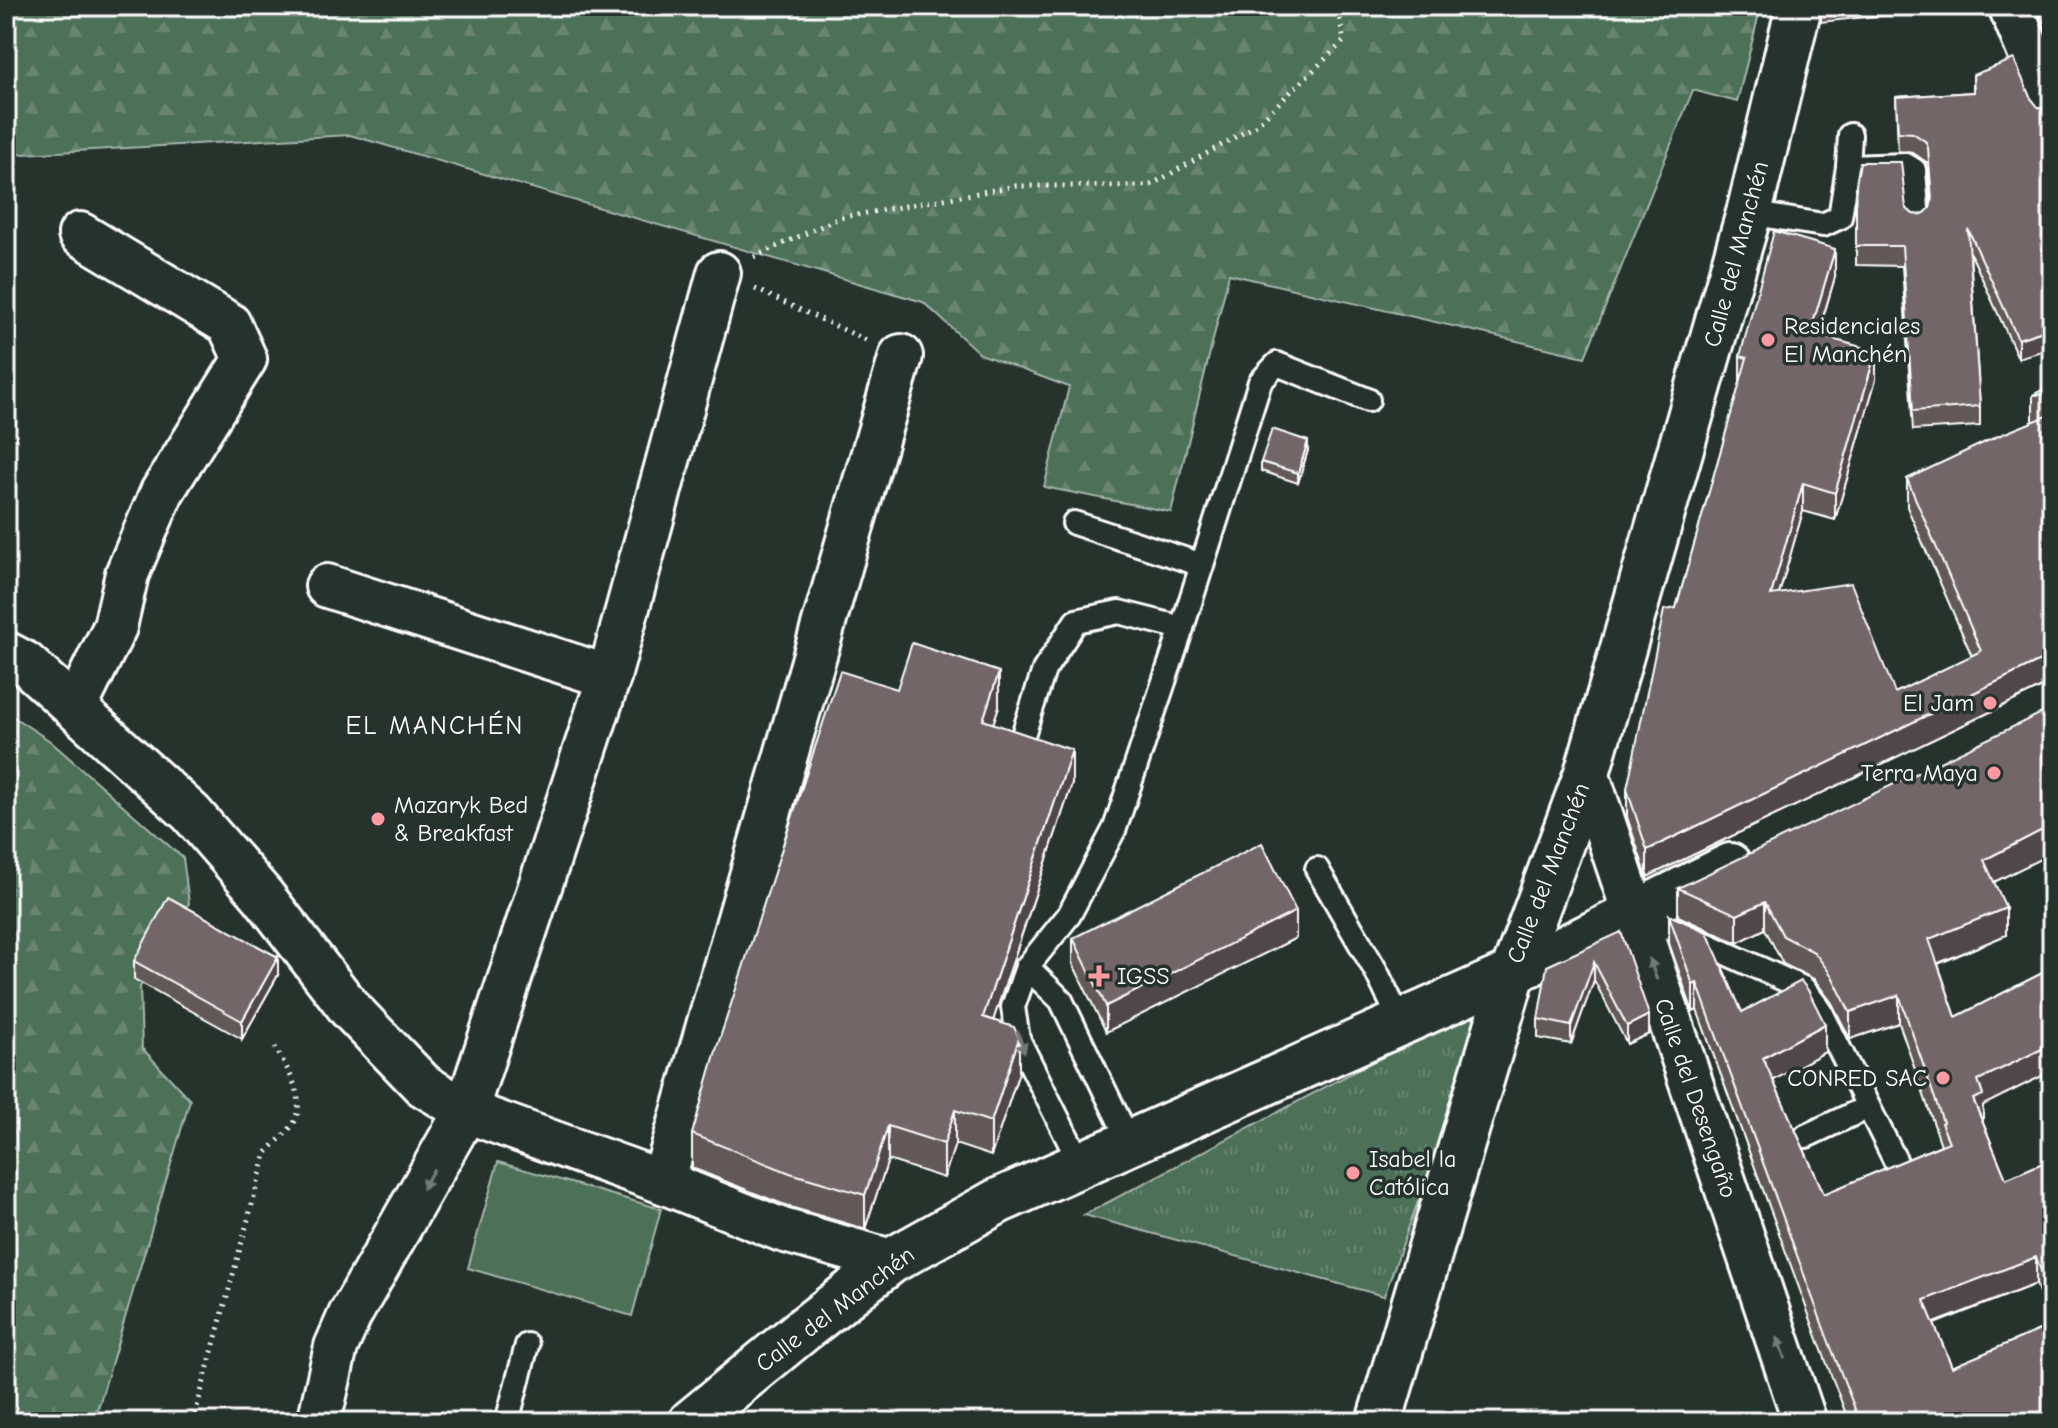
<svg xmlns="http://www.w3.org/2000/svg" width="2058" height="1428" font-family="'Comic Neue',sans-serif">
	<defs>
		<pattern id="grass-tufts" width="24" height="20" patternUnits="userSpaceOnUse" patternTransform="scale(2)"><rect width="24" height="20" fill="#4e6f59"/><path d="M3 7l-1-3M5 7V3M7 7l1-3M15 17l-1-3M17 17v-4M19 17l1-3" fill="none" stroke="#698572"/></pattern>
		<pattern id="forest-firs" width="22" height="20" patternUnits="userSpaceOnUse" patternTransform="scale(2)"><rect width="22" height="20" fill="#4e6f59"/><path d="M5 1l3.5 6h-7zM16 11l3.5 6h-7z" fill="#698572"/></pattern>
	</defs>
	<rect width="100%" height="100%" fill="#26332d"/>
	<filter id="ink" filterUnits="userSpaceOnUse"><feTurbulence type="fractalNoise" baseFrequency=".0125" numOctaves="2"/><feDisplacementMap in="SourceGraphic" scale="16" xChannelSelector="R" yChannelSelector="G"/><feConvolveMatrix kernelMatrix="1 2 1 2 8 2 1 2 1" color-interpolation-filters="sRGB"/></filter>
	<g filter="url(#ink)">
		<path fill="url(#grass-tufts)" stroke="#a6b7ac" stroke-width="2" d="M1491,999l-107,297 -300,-81z"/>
		<g fill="url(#forest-firs)" stroke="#a6b7ac" stroke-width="2">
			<path d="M6,6h1755l-24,96 -44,-12 -108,267 -356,-83 -58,238 -127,-25 25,-100 -89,-33 -57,-52 -573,-167 -344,20z"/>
			<path d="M6,712l44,29 133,117 6,45 -49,84 2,61 48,52 -96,322h-88z"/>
		</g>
		<path fill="#4e6f59" stroke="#a6b7ac" stroke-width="2" d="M498,1162l163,47 -29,107 -164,-48z"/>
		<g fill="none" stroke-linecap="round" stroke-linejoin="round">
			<defs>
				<g id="service">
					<path d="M1848,167l2,-32"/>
					<path d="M1749,213l74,12 17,-8 8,-50 58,-2 8,5 4,51"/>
					<path d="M1074,523l128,42"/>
					<path d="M1022,738l22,-68 32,-49 43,-9 63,16"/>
					<path d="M1317,869l59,102 25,51"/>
					<path d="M1635,912l168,76 17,22 76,152"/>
					<path d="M1027,967l34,33 69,143"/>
					<path d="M1806,1136l62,-29"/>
					<path d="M1081,1165l-63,-126 -5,-32 14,-40 42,-52 46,-87 67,-200 78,-246 17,-18 91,36"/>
					<path d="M507,1422l20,-77"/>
				</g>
				<g id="minor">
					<path d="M2010,6l42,101"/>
					<path d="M327,586l282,91"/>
					<path d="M6,653l19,10 166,150 72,83 87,113 73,76 43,26 197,71 119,48 109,31"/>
					<path d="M75,708l40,-81 12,-53 35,-82 83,-133 -16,-35 -149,-90"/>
					<path d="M1587,773l218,649"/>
					<path d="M1513,973l217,-108"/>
					<path d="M663,1182l238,-826"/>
					<path d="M319,1422l17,-75 14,-32 116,-204 143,-434 110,-404"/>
				</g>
				<path id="tertiary" d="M691,1422l113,-93 87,-68 107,-60 515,-228"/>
				<path id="primary" d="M1379,1422l134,-449 74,-200 162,-560 50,-207"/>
			</defs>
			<use href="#service" stroke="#fff" stroke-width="28"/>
			<use href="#minor" stroke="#fff" stroke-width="48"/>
			<use href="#tertiary" stroke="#fff" stroke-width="50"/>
			<use href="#primary" stroke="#fff" stroke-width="50"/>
			<g stroke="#fff" stroke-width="5" stroke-dasharray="2 6" stroke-linecap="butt">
				<path d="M754,257l85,-39 177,-32h133l106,-60 89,-85 -7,-35"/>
				<path d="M755,289l111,51"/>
				<path d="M193,1422l73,-269c8,-9 26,-24 30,-34 9,-25 -10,-52 -21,-72"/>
			</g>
			<use href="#service" stroke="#26332d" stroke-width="22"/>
			<use href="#minor" stroke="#26332d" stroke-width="42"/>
			<use href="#tertiary" stroke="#26332d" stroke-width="44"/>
			<use href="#primary" stroke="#26332d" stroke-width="44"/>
		</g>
		<g fill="#625859" stroke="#fff" stroke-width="2" fill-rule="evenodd">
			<path d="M1821,6h146l-146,16z"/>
			<path d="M2036,6h16v38z"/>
			<path d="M1973,75l57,22 8,10 12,4 -32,247 -48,-106 10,154v20l-67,4 -11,-164 -46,-1v-81l50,24 7,6 7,1 5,-2 5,-5 1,-3 -3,-37 -2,-6 -13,-9 -15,-2 -2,-54 77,-5z"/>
			<path d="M1835,277l-17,58 58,44 -41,141 -32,-9 -24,83 116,99 77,-37 -65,-149v-28l126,-57v-27l19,-10v300l-10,2 -395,190 -20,-60v-28l49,-181 64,-225v-27z"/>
			<path d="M1308,450l-10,33 -37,-12v-9z"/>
			<path d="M999,706l-6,18 79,60 -79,237 26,51 -28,84 -36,-12 -11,34 -56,-18 -23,69 -75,-22 -98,-39v-34z"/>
			<path d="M2052,853l-58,29 12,53 -68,29 18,53 96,-49v103l-69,34v18l23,56 46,-20v263h-203l-22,-58 -130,-354 -4,2 -24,-69v-28l73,97 83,40 -52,28 51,114 117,-49 -42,-122 -49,16 -18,-36 -18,-24 -31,-15 -18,-35 -28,14 -59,-27v-28zM2036,1284l15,41 -99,42 -18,-43z"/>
			<path d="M1621,932l28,102 -22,10 -33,-64 -23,64 -33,-6v-19z"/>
			<path d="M1073,938h223l-190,94 -33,-68z"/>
			<path d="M134,961l144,14 -36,64 -108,-60z"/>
		</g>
		<g fill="#504749" stroke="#fff" stroke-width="2">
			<path d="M1835,249v28l-25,83v-27z"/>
			<path d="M2052,328v20l-34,10v-19z"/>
			<path d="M1876,351v28l-41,141v-27z"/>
			<path d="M1308,441v9l-10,33v-10z"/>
			<path d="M1803,483v28l-32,111v-27z"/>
			<path d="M2042,660v27l-395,190v-27z"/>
			<path d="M999,672v34l-16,48v-34z"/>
			<path d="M1072,750v34l-89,267v-34z"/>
			<path d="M2052,825v28l-68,34v-27z"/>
			<path d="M1765,902v27l-28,14v-28z"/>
			<path d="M2006,908v27l-77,32v-28z"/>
			<path d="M1296,911v27l-190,94v-26z"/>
			<path d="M278,957v18l-36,64v-18z"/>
			<path d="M1594,962v18l-23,64v-18z"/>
			<path d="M1697,983v27l-4,2v-27z"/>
			<path d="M1899,995v28l-49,16v-27z"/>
			<path d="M1649,1015v19l-22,10v-18z"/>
			<path d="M1825,1024v28l-62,34v-28z"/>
			<path d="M1019,1038v34l-28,84v-34z"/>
			<path d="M2052,1044v27l-69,34v18l-10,-24 5,-19z"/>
			<path d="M955,1110v34l-11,34v-34z"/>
			<path d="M888,1126v34l-23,69v-34z"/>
			<path d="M2036,1257v27l-112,43v-27z"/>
		</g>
		<g fill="#726668" stroke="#fff" stroke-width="2">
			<path d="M2044,6h8v19z"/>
			<path d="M2014,59l16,38 8,10 12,4h2v217l-34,11 -50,-110 12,177 -67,5 -11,-165h-46v-62l4,-22h41l5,46 7,6 7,1 5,-2 5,-5 2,-8 -4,-52 -2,-6 -13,-9 -15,-1 -2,-35 78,-5 -1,-17z"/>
			<path d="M1774,231l61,18 -25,84 66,18 -41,142 -32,-10 -32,112 80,-12 44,110 86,-42 -74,-172 91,-43 54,-22v244l-10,2 -395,190 -20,-61 37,-179 12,-2 71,-250 -7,-2z"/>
			<path d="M2052,385v9l-19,1z"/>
			<path d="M1272,429l36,12 -10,32 -37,-11z"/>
			<path d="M912,643l87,29 -16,48 89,30 -89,267 31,10 5,11 -28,84 -36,-12 -11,34 -56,-18 -23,69 -75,-22 -98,-39 25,-87 123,-376 57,18z"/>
			<path d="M2052,708v117l-68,35 22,48 -77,31 27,78 96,-49v76l-74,36 5,15 -10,4 33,80 46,-20v141l-16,-43 -112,43 28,67 100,-42v97h-192l-33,-85 -130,-354 -4,2 -24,-70 38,17 35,80 59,-31 7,9 17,34 -62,34 61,136 125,-52 -8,-19 2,-1 -44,-127 -49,17 -18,-36 -18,-24 -31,-16 -18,-34 -28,13 -59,-27z"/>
			<path d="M1262,843l34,68 -190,95 -33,-68z"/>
			<path d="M168,897l110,60 -36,64 -108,-60z"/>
			<path d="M1621,932l28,83 -22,11 -33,-64 -23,64 -33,-7 9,-53z"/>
		</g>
		<defs><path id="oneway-solid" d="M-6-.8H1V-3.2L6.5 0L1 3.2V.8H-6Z" transform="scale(2)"/></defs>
		<g fill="#727a76">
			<use href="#oneway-solid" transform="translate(1653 969) rotate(-109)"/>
			<use href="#oneway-solid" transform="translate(1021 1042) rotate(71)"/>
			<use href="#oneway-solid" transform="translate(428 1179) rotate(120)"/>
			<use href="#oneway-solid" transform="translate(1781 1348) rotate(-109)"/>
		</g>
	</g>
	<g fill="#ff9aa2" stroke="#26332d" stroke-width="3">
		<circle cx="1768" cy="340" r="8"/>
		<circle cx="1990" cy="703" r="8"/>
		<circle cx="1994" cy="773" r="8"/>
		<circle cx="378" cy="819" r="8"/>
		<path d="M1095 964h8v8h8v8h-8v8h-8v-8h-8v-8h8z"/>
		<circle cx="1943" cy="1078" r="8"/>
		<circle cx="1353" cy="1173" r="8"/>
	</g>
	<g text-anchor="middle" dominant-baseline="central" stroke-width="7" stroke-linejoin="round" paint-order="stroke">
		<g font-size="24" fill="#fff" stroke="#26332d">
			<text transform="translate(1736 254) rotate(-75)">Calle del Manchén</text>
			<text transform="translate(1548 873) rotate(-69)">Calle del Manchén</text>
			<text transform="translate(1696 1098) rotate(71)">Calle del Desengaño</text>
			<text transform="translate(835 1309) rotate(-37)">Calle del Manchén</text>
		</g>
		<g font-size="24" fill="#fff" stroke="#26332d" text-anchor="start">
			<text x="1784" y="326">Residenciales<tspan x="1784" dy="28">El Manchén</tspan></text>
			<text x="1974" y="703" text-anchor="end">El Jam</text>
			<text x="1978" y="773" text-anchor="end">Terra Maya</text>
			<text x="394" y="805">Mazaryk Bed<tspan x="394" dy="28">&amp; Breakfast</tspan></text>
			<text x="1117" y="976">IGSS</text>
			<text x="1927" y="1078" text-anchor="end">CONRED SAC</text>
			<text x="1369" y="1159">Isabel la<tspan x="1369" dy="28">Católica</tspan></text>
		</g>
		<g font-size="26" letter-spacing="2" fill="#fff" stroke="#26332d">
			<text x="435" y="726">EL MANCHÉN</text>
		</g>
	</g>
	<rect width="2058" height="1428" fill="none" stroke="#26332d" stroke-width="32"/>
	<rect x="16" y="16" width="2026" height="1396" fill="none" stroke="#fff" stroke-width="3" filter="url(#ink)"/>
</svg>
